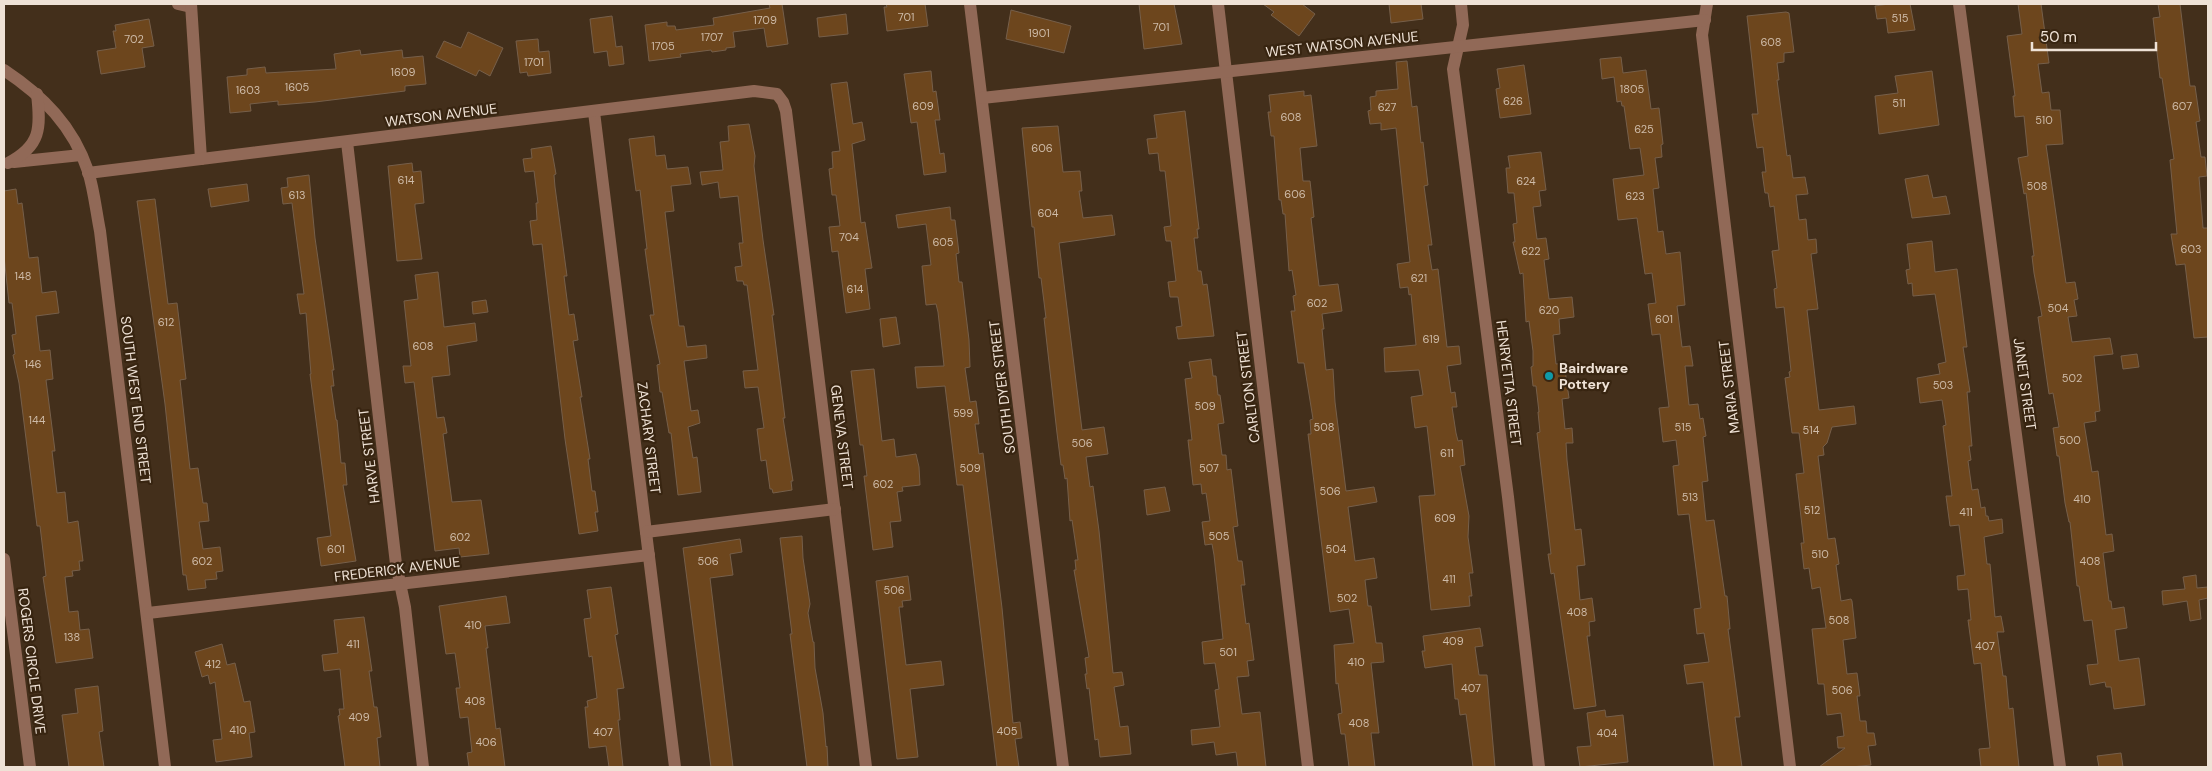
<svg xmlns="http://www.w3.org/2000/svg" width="2212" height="771" font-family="'DM Sans',sans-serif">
	<rect width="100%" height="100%" fill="#432f1b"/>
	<g fill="#6d461d" stroke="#765f4a">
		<path d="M769,4h13l6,40 -21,3 -3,-19 -31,4 2,15 -9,1v2l-14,2 -1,-2 -31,4 1,3 -32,4 -4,-36 22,-3v4h8l1,4 38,-5 -1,-7 57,-10z"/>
		<path d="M886,4h39l3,22 -41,5 -3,-24h3z"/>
		<path d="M1139,4h35l8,40 -38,5z"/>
		<path d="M1263,4h39l13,10 -16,22 -28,-21 3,-3z"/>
		<path d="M1389,4h32l2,15 -32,4z"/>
		<path d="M1889,4h21l5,26 -27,3 -2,-15 -9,1 -2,-13z"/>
		<path d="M2018,4h23l8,59 -11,1 4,29 7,-1 2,18h9l3,34 -17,1 20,138 9,-1 3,17 -4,1 3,16 -9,1 4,25 38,-4 3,16 -19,2 6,55 -5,1 1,9 -12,2 8,49 6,-1 8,64 6,-1 2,17 -11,2 6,48h2l1,8 12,-2 3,21 -12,2 4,31 20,-3 6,47 -31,4 -3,-22h-5l-1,-5 -15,3 -3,-20 11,-1 -6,-44 -8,1 -5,-35h-2l-7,-64h-1l-4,-19 -6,-47h-2l-4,-28 6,-1 -6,-34 -4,1 -11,-77 4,-1 -8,-43 -2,-17h2l-8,-63 -2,1 -6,-36 10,-2 -4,-40 -9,1 -2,-21h2l-8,-60 15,-2z"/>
		<path d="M2158,4h22l10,82h5l5,35 -4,1 5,35h4l2,19 -8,1 4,51h5v109l-14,1 -9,-74 -9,1 -5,-31h6l-7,-74 4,-1 -12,-81h-2l-7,-60 7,-1z"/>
		<path d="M1011,10l60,16 -7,27 -58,-14z"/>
		<path d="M1786,12l3,1 5,39 -10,1v9l-7,1 2,17h-2l10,76 3,-1 3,23 12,-1 3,17 -12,1 3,25 7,-1 2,21 8,-1 1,14 -6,1 7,55 -11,1 12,100 35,-4 2,18 -24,3 -5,16 -4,4 1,8 -6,1 10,83 7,-1 4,26 -3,1 5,36 10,-2 1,2 4,37 -13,2 4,34 10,-1 3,23h-3l3,25h6l1,12h7l2,12 -8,1 3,19 -20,2h-32l26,-19h-7l-1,-11 7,-1 -3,-23 -14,2 -3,-31h-6l-6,-55 14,-1 -6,-41 -8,2 -3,-21 -5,1 -3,-26h3l-8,-69 8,-1 -5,-40h-7l-7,-55 5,-1 -1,-5 2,-1 -7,-64 -8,1 -2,-19 3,-1 -5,-37 7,-1 -5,-44 -4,1 -2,-14h-3l-3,-21h4l-3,-25 -6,1 -5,-34h6l-11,-98z"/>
		<path d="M846,14l2,20 -29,3 -2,-19z"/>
		<path d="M612,16l4,31 6,-1 2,18 -15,2 -2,-15 -13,2 -4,-34z"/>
		<path d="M149,19l5,27 -12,2 3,19 -44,7 -4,-23 19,-3 -3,-17h3l-1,-6z"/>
		<path d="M468,32l35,16 -13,28 -11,-6 -3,6 -40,-19 8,-16 17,7z"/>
		<path d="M538,39l1,13 10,-1 2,22 -23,3 -1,-4 -7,1 -4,-32z"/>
		<path d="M360,50l1,5 41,-5 1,8 20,-2 3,28 -21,2v5l-90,11 -37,3v-4l-28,3 1,7 -21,2 -3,-36 20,-2v-6l18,-2 1,6 70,-4 -2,-15z"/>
		<path d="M1621,57l2,16 23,-3 5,39 8,-1 4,36 -2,1 1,12 -7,1 4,30 -6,1 5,43 5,-1 3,23 14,-2 5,53 -8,1 5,41 8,-1 3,20h-8l4,39 9,-1 2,15 3,-1 3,18 -3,1 5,44 -6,1 4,39 8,-1 11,76h2l3,33h-2l12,88h-5l7,50h-28l-11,-85 -16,2 -3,-19 25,-3 -5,-29 -7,1 -3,-25 7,-1 -12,-94 -11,1 -5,-49 6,-1 -3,-25 -13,2 -4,-34 10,-1 -9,-73 -8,1 -4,-31 8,-1 -4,-30 -7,1 -8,-56 -19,2 -5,-41 31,-4 -4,-27 -10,1 -6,-43h-2l-1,-5 -4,1 -3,-25 -12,2 -2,-20z"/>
		<path d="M1407,61l5,46 5,-1 4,37 2,-1 5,43 -4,1 8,59h-4l4,25 6,-1 9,78 12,-1 2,18 -14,2 4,27 4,-1 2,15h-5l4,26 2,8 4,-1 3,25 -5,1 9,50 -1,21 5,36h-4l3,23h-3l1,10 -39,4 -12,-114 16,-1 -8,-69 -12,2 -4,-31 12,-2 -4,-25 -34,2 -1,-24 32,-3 -5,-51 -2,1 -1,-8 -8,1 -3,-24 13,-2 -14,-134 -15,2v-7l-11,1 -2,-13 3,-1 -1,-13 6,-1v-5l22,-2 -2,-27z"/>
		<path d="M1524,65l7,49 -31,4 -4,-29 4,-1 -3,-19z"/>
		<path d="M931,71l2,21 3,-1 4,29h-5l5,34 4,-1 2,19 -22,3 -7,-53 -6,1 -7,-49z"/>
		<path d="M1932,71l7,54 -60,9 -4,-38 23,-3 -3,-17z"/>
		<path d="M847,82l6,42 9,-2 3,18 -13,4 9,79 4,-1 7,46 -7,1 5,40 -24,4 -8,-62 -6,1 -3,-25 11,-1 -4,-31h-4l-3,-26 4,-1 -1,-16 8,-1 -9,-67z"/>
		<path d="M1304,91v5l7,-1 6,51 -17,2 3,33h7l4,36 -3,1 8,68 19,-2 4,27 -20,3 2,15h-2l4,41 7,-1 2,33 11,89 28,-4 3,15 -29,5 7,54 19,-3 3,20 -12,2 3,26h3l5,37h6l2,19 -13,1 8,70h-8l4,34h-26l-4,-33h-4l-3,-20 4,-1 -4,-30 -2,1 -2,-39 20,-2 -5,-34 -19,3 -22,-178h3l-1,-14 3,-1 -9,-56h-6l-7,-52h4l-2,-15 3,-1 -4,-25 -3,1 -4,-57h-2l-2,-14h-2l-5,-64h-3l-3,-24h3l-2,-17z"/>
		<path d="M1185,111l14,118h-2l1,9h-4l4,33h3l2,14 4,-1 7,52 -36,3 -2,-12 6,-1 -4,-29h-8l-2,-15 8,-1 -5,-40h-5l-2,-14 7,-1 -6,-55h-5l-2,-18 -9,1 -2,-15 10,-1 -3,-23z"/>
		<path d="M749,124l6,32 -1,10 9,74 11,75h-2l13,103h-2l10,63h-2l1,9 -19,3 -1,-4h-2l-4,-29 -5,1 -4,-32 7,-1 -6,-41 -13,1 -2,-17 15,-1 -11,-85h-3l-1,-4h-6l-2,-14 7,-1 -3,-23h4l-5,-47 -18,2 -2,-16 -16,3 -2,-13 23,-2 -3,-28 9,-1 -1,-15z"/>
		<path d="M1058,126l5,46 17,-1 2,20h-3l4,27 29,-3 3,20 -56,8 23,187 22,-3 4,27 -22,3 4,30 3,-1 6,45 14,142 9,-1 2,13 -10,2 4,26 2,14 8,-1 3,28 -31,3 -2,-18 -3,1 -6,-52 -2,1 -2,-15h2l-2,-16 4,-1 -15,-87h2l-1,-10h3l-6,-40 -2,1 -3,-43 -2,1 -2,-14h-2l-4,-32 -13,-115h2l-5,-40h-2l-5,-51h-2l-10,-99z"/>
		<path d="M654,136l2,20 9,-1 2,14 21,-2 3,17 -20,2 3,25 -9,1 14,114h5l3,21 19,-2 1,13 -23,3 7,50 7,-1 2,13 -12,4 5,31 4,-1 4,35 -23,3 -7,-62h-2l-7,-41h-2l-3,-27 3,-1 -10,-49h4l-9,-66h2l-7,-59 -4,1 -7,-52z"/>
		<path d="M551,146l5,28 -2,1 1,12 12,89h-3l5,39 5,-1 4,26 -5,1 9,56h-2l10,62h-2l4,32h3l3,21h-3l3,19 -19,3 -14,-95 -23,-195 -9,1 -3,-24 7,-1 -1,-17h2l-4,-32 -9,1 -2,-13 9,-1 -1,-9z"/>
		<path d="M1541,152l5,38 -7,1 2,15 -8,1 4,32 9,-1 3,21 -5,1 5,39 23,-2 2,20 -15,2 1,15 -7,1 3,29 8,-1 5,35 -7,1 3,30 7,-1 1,15h-7l1,17 8,70 6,-1 4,36 -8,1 3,34 12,-2 3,23 -6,1 1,14h-3l9,70 -22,3 -20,-136 -3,1 -3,-20h3l-14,-121 3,-1 -2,-20h1l-3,-26h-3l-2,-19 2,-1v-15l-4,-30 -3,1 -3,-49 -3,1 -7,-32h2l-2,-18 4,-1 -3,-30h-6l-2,-25h4l-2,-12z"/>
		<path d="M412,163l1,9 8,-1 3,32 -9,1v3l7,52 -25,2 -9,-95z"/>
		<path d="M309,175l6,63 19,132h-2l2,16h-3l5,34h1l4,43h4l2,22h-4l13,76 -35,5 -4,-28 14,-2 -21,-162h1l-5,-61 -6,1 -3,-20h7l-10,-75 -2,-16 -9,1 -2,-16 7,-1 -1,-9z"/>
		<path d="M1928,175l5,23 13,-2 4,18 -38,4 -7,-39z"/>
		<path d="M247,184l2,17 -38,6 -3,-18z"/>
		<path d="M16,189l2,15 4,-1 7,55 9,-1 4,36 14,-2 3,22 -23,3 4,35 10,-1 3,29 -7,1 9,71h-3l5,42 8,-1 3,31 10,-2 5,40h-4l1,9 -8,1 1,5 -8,1 4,35 9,-1 2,19 9,-1 4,29 -37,5 -13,-86 3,-1 -6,-50h-3l-18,-143 -6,-28 2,-1 -3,-19 4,-1 -4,-31h-3l-5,-47v-65z"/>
		<path d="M155,199l13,105 9,-1 9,76 -6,1 10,89 8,-1 5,35h4l2,18 -10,1 4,27 17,-2 3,24 -7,1 1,7 -12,1 1,8 -18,2 -2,-15h-3l-18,-171 -28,-203z"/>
		<path d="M950,207l1,13h4l4,33 -3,1 3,28h3l7,58 1,27 -5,1 5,34 6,-1 3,23h-4l4,30 4,-1 19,155 11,115 7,-1 2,16 -7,1 4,28h-22l-34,-282h-6l-12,-99 -28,2 -2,-21 29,-1 -6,-54 -2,-8 -10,1 -4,-39 9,-1 -5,-41 -28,4 -2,-13z"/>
		<path d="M1932,241l3,31 22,-3 10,78h-4l7,45h-3l5,54h-3l2,14 -3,1 4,29 6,-1 3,19 4,-1 1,9h2l1,5 13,-2 1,14 -19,4 3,27h3l5,53 6,-1 3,16h-7l6,44h3l3,33 4,-1 6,59h-38l-2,-18 11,-1 -9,-85 -7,1 -6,-44h3l-3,-31 -10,1 -1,-14 8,-1 -6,-50 -9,1 -4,-30h6l-9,-70 3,-1 -4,-25 -22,3 -3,-25 23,-4 -2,-10 8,-2 -11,-68 -22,2 -1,-13 -4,1 -2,-14 4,-1 -3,-25z"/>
		<path d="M438,272l6,55 31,-4 2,18 -30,5 3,29 -18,2 5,41 7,-1 3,16 -4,1 9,68 29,-2 8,54 -29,3 -1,-9 -24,3 -21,-169 -9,1 -2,-17h8l-7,-65 14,-2 -3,-24z"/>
		<path d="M486,300l2,12 -15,2 -1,-12z"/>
		<path d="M896,317l4,27 -17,3 -3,-28z"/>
		<path d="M2137,354l2,13 -16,2 -2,-13z"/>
		<path d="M1211,359l2,17h3l2,19h2l4,28 -6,1 4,31h4l1,15 4,-1 7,57 -5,1 5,34h4l3,24h-4l5,39 3,-1 5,37 -7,1 2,15 -12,1 5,37 18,-2 6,55h-28l-2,-15 -20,3 -2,-13 -22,3 -1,-15 29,-3 -5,-37 4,-1 -4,-26 -11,1 -2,-22 21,-3 -9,-84 -2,-11 -7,1 -3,-23 8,-1 -4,-28 -4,1 -1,-10 -8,1 -5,-45h4l-7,-61 7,-1 -3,-16z"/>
		<path d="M874,369l8,72 12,-2 2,18 20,-3 3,13 1,18 -18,2 1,4 -6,1 4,29 -11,1 3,25 -20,3 -9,-74h3l-4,-31h-3l-9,-74z"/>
		<path d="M1165,487l5,24 -23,4 -3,-25z"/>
		<path d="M802,536l1,22 7,46 -2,9 5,29h1l1,26 8,45 3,34 1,-1 1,21h-21l-17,-133h2l-12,-96z"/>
		<path d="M740,539l2,13 -12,2 3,21 -23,3 23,189h-22l-28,-219z"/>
		<path d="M2196,575l1,13 11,-1v11l-9,2 2,19 -11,2 -3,-20 -24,4 -1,-14 23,-2 -2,-12z"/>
		<path d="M908,576l3,24 -9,1 1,6h-4l7,58 35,-4 3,24 -34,4 8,68 -21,2 -21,-178z"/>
		<path d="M611,587l7,47 -3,1 9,53 -7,1 3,31h-2l5,47h-14l-3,-21 -17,2 -4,-41h3l-1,-6 10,-3 -5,-42 -3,1 -5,-38 7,-1 -4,-28z"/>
		<path d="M506,596l4,27 -25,3 3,22h-2l10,81 4,-1 5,39h-36l-2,-14 5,-1 -4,-35 -8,1 -4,-30h4l-5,-35 -9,1 -7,-48z"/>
		<path d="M364,617l8,54h-3l5,36h3l4,30 -4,1 3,29h-35l-7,-51 2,-1 -1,-6h5l-4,-40 -16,2 -2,-16 16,-2 -4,-33z"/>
		<path d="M1480,628l3,18 -8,1 4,28h8l8,92h-22l-7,-53 -6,1 -2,-16h-3l-3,-35 -27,4 -3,-17h3l-2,-15z"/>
		<path d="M222,644l5,21 8,-2 9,39 6,-1 5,31 -6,1 3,24 -36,5 -3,-22 9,-1 -7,-57 -5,2 -2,-9 -6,2 -7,-25z"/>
		<path d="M98,686l5,45 -4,1 5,35h-35l-7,-52 16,-2 -3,-24z"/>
		<path d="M1605,710l1,7 17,-2 5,47 -48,5 -3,-20 14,-1 -4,-33z"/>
		<path d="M2121,753l2,14h-24l-2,-11z"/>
	</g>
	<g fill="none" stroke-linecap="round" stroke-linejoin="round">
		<g stroke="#916957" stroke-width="12">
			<path d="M178,4l13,3"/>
			<path d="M191,4l10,155"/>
			<path d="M970,4l93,763"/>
			<path d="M1218,4l90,763"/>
			<path d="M1461,4l2,21 -10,44 55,428 31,270"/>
			<path d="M1707,4l-5,31 88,732"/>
			<path d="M1959,4l101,763"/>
			<path d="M4,70c39,26 69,56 84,101 6,19 8,40 12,60l65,536"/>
			<path d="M982,98l723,-78"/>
			<path d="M594,112l81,655"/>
			<path d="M347,142l49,422 9,43 18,160"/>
			<path d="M14,162l67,-7"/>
			<path d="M8,163c33,-17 33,-35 29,-69"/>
			<path d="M88,173l666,-82 23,3 6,8 3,9 80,656"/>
			<path d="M646,532l189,-23"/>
			<path d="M4,559l26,208"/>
			<path d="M148,613l501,-58"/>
		</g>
	</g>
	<circle fill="#0f9aa8" stroke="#382511" stroke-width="2" cx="1549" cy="376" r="5"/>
	<g text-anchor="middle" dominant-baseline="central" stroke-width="4.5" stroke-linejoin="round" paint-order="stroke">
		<g font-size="11" fill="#cebba8">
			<text x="906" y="17">701</text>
			<text x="1900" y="18">515</text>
			<text x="765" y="20">1709</text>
			<text x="1161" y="27">701</text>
			<text x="1039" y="33">1901</text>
			<text x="712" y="37">1707</text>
			<text x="134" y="39">702</text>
			<text x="1771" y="42">608</text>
			<text x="663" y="46">1705</text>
			<text x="534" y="62">1701</text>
			<text x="403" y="72">1609</text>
			<text x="297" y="87">1605</text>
			<text x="1632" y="89">1805</text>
			<text x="248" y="90">1603</text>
			<text x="1513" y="101">626</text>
			<text x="1899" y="103">511</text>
			<text x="923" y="106">609</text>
			<text x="2182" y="106">607</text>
			<text x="1387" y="107">627</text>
			<text x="1291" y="117">608</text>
			<text x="2044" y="120">510</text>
			<text x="1644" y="129">625</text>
			<text x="1042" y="148">606</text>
			<text x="406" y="180">614</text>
			<text x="1526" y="181">624</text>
			<text x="2037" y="186">508</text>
			<text x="1295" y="194">606</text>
			<text x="297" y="195">613</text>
			<text x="1635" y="196">623</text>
			<text x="1048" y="213">604</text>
			<text x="849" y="237">704</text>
			<text x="943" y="242">605</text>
			<text x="2191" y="249">603</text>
			<text x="1531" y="251">622</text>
			<text x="23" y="276">148</text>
			<text x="1419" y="278">621</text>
			<text x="855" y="289">614</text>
			<text x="1317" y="303">602</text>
			<text x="2058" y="308">504</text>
			<text x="1549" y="310">620</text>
			<text x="1664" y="319">601</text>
			<text x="166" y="322">612</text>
			<text x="1431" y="339">619</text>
			<text x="423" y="346">608</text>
			<text x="33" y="364">146</text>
			<text x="2072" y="378">502</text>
			<text x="1943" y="385">503</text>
			<text x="1205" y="406">509</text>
			<text x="963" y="413">599</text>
			<text x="37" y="420">144</text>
			<text x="1324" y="427">508</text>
			<text x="1683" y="427">515</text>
			<text x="1811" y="430">514</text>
			<text x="2070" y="440">500</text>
			<text x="1082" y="443">506</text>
			<text x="1447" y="453">611</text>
			<text x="970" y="468">509</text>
			<text x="1209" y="468">507</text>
			<text x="883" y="484">602</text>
			<text x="1330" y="491">506</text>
			<text x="1690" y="497">513</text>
			<text x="2082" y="499">410</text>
			<text x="1812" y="510">512</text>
			<text x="1966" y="512">411</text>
			<text x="1445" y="518">609</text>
			<text x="1219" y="536">505</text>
			<text x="460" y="537">602</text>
			<text x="336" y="549">601</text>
			<text x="1336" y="549">504</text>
			<text x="1820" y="554">510</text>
			<text x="202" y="561">602</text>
			<text x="708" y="561">506</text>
			<text x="2090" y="561">408</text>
			<text x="1449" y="579">411</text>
			<text x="894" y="590">506</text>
			<text x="1347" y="598">502</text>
			<text x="1577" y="612">408</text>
			<text x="1839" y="620">508</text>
			<text x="473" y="625">410</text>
			<text x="72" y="637">138</text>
			<text x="1453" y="641">409</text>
			<text x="353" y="644">411</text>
			<text x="1985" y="646">407</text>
			<text x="1228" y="652">501</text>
			<text x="1356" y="662">410</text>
			<text x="213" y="664">412</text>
			<text x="1471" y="688">407</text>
			<text x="1842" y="690">506</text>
			<text x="475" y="701">408</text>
			<text x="359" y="717">409</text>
			<text x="1359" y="723">408</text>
			<text x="238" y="730">410</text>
			<text x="1007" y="731">405</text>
			<text x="603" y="732">407</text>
			<text x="1607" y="733">404</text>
			<text x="486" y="742">406</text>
		</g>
		<g font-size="14" fill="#efe2d6" stroke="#382511">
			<text transform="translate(1342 44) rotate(-6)">WEST WATSON AVENUE</text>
			<text transform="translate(441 115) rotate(-7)">WATSON AVENUE</text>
			<text transform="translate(1509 383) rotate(83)">HENRYETTA STREET</text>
			<text transform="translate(2025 384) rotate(82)">JANET STREET</text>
			<text transform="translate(1002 387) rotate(-97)">SOUTH DYER STREET</text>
			<text transform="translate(1248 387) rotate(-97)">CARLTON STREET</text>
			<text transform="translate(1729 387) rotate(-97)">MARIA STREET</text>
			<text transform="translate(136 400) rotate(83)">SOUTH WEST END STREET</text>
			<text transform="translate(842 437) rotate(83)">GENEVA STREET</text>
			<text transform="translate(649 438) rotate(83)">ZACHARY STREET</text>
			<text transform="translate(369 456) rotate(-97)">HARVE STREET</text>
			<text transform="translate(397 569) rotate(-7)">FREDERICK AVENUE</text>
			<text transform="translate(32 661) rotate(83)">ROGERS CIRCLE DRIVE</text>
		</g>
		<g font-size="14" font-weight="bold" fill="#efe2d6" stroke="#382511" text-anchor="start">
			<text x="1559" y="368">Bairdware<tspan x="1559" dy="16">Pottery</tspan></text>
		</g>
	</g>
	<rect width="2212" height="771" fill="none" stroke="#efe2d6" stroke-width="10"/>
	<path d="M2032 42v8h124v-8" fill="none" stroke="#efe2d6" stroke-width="2.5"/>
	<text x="2040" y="42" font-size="15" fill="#efe2d6" stroke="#382511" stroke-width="4" paint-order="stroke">50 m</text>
</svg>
